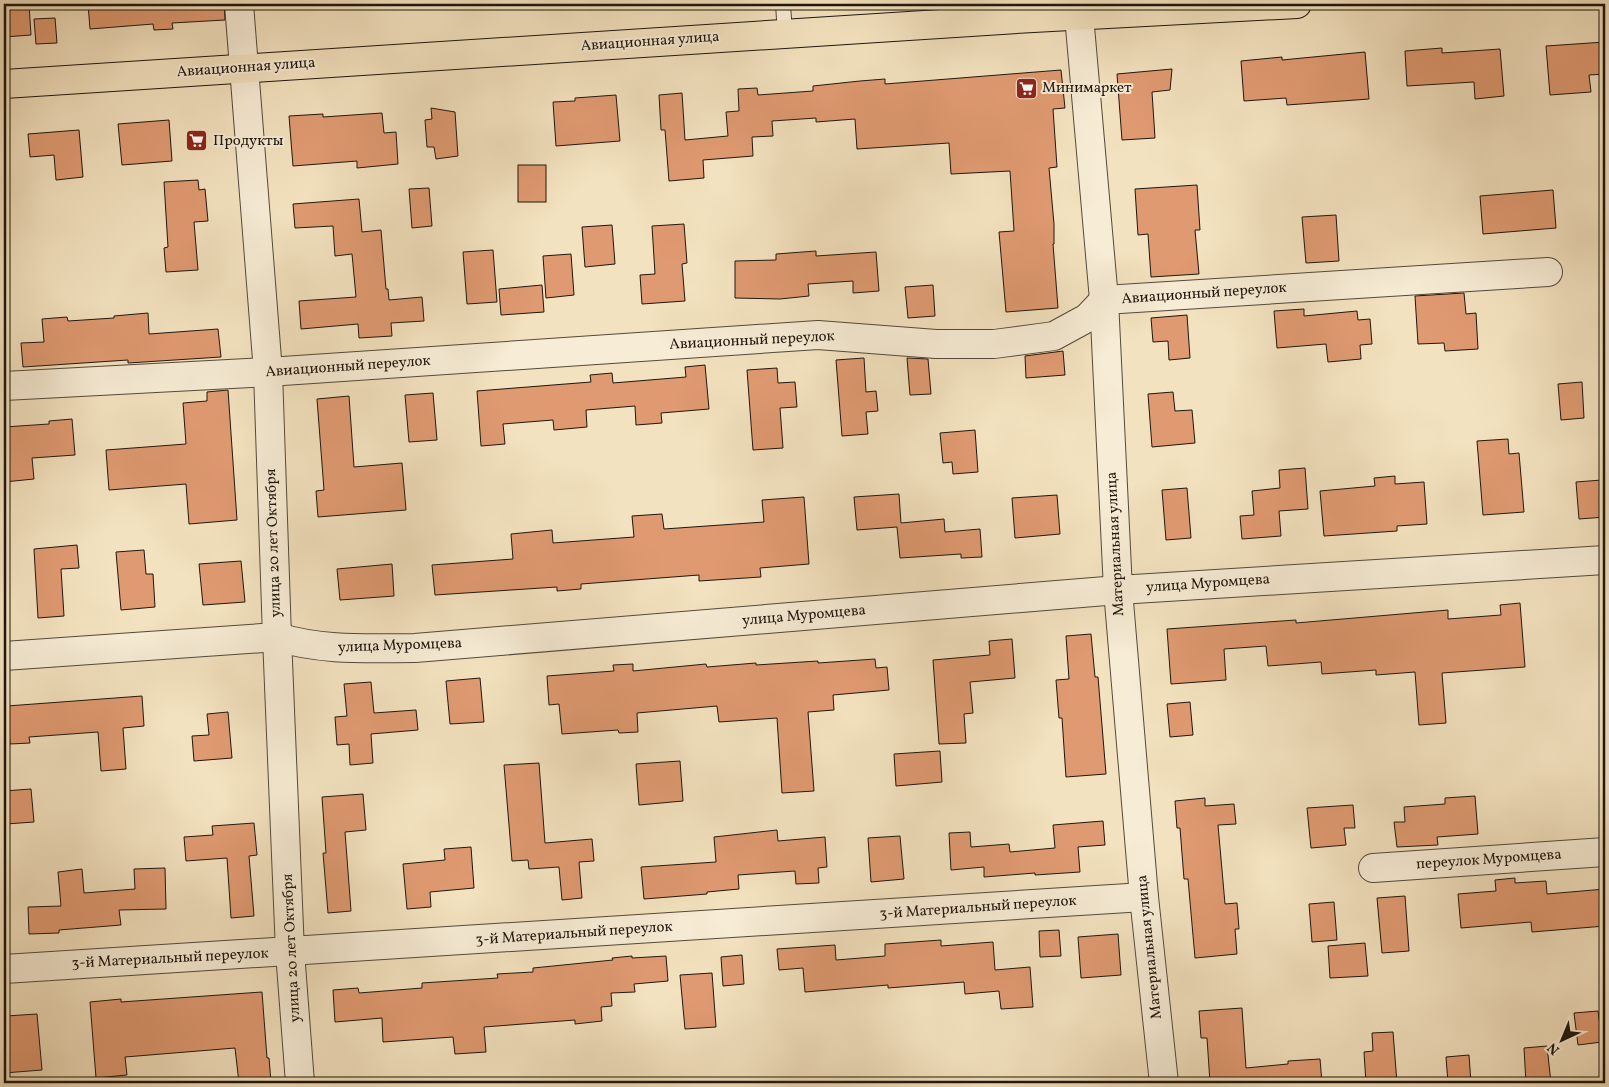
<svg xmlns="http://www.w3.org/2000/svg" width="1609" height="1087" font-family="Vollkorn,serif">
	<rect width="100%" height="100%" fill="#f3e2bf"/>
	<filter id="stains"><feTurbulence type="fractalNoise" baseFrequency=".004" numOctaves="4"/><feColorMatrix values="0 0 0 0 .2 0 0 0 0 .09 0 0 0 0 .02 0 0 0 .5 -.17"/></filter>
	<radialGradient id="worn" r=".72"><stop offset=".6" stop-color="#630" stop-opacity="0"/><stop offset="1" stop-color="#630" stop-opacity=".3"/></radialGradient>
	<g fill="#e09a71" stroke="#1e160d">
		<path d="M4,4h25l2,31 -27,2z"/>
		<path d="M88,4h136l1,16 -53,3 1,6 -19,1 -1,-6 -63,5z"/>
		<path d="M55,18l2,25 -21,1 -2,-25z"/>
		<path d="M1605,42v32l-16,1 2,17 -41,3 -4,-49z"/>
		<path d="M1442,48v5l58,-4 4,47 -29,3 -1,-17 -67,4 -2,-35z"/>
		<path d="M1365,52l4,47 -82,6 -1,-7 -42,3 -3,-40 41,-4v3z"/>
		<path d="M1172,69l-2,21 -18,2 3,46 -33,2 -5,-66z"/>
		<path d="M1061,70l4,38 -12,1 4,58 -8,1 5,56v20h-1l5,64 -52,4 -7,-80 15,-1 -4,-60 -59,3 -2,-31 -92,6 -2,-30 -39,3v-4l-44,3 1,15 -21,1 1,19 -50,4 1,18 -35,3 -4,-51h-4l-2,-35 23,-2 3,47 43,-4 -2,-24 13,-1 -1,-22 19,-1 1,7 55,-4v-5l47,-5 25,-2v5z"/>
		<path d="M616,95l4,46 -64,5 -3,-44 22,-1v-3z"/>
		<path d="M431,108l24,4 3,44 -22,3 -2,-12h-7l-2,-27 7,-1z"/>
		<path d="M382,113l2,20 12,-1 2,32 -41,4v-7l-64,5 -4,-50 34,-2v3z"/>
		<path d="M169,120l3,41 -50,4 -4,-41z"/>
		<path d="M79,130l4,47 -27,3 -2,-25 -24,2 -2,-23z"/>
		<rect x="518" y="165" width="28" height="37"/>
		<path d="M198,180l1,10 6,-1 3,32 -14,1 4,48 -32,2 -2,-24 4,-1 -4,-65z"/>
		<path d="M1197,185l3,45h-5l4,44 -48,3 -3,-43 -10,1 -3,-46z"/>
		<path d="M429,188l3,38 -20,2 -3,-39z"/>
		<path d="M1553,190l3,38 -73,6 -3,-38z"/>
		<path d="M359,199l3,33 19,-2 5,59h2l1,11 33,-3 2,24 -33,2 1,13 -33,2 -1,-14 -57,5 -2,-28 57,-4 -4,-43 -17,2 -2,-30 -38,2 -2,-24z"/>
		<path d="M1336,215l3,46 -33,2 -4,-46z"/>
		<path d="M684,224l3,39 -5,1 3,37 -43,3 -2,-29 15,-1 -3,-48z"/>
		<path d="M612,225l3,39 -30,3 -3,-40z"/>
		<path d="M493,250l4,52 -30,2 -4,-52z"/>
		<path d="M816,251v5l60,-4 3,39 -26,2v-12l-45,3 1,12 -29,3 -45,-1v-37l41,-1v-6z"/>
		<path d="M571,254l3,41 -28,3 -3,-42z"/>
		<path d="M542,285l2,27 -43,3 -2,-26z"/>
		<path d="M933,285l2,31 -27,2 -3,-31z"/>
		<path d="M1464,293l2,21 10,-1 2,36 -33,2 -1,-8 -26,1 -3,-48z"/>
		<path d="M1304,309v7l53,-5 1,9 12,-1 2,25 -12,1 1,14 -33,3 -2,-18 -49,4 -3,-37z"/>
		<path d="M148,313l1,21 69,-5 3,28 -93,6v-3l-105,7 -2,-24 23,-1 -2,-23 25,-2 1,4 46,-3v-2z"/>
		<path d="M1187,315l3,43 -21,2 -1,-19 -15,1 -2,-24z"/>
		<path d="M1063,351l2,24 -39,3 -1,-22z"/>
		<path d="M864,358l2,34 10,-1 2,20 -12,1 2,22 -26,2 -6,-76z"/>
		<path d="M907,358l21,1 3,35 -21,1z"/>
		<path d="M705,365l4,44 -48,4 1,10 -26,2 -1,-19 -49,4 1,17 -33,3 -1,-10 -50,4 2,20 -24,2 -4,-55 114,-9 -1,-7 22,-2 1,10 73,-6 -1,-10z"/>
		<path d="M777,368l1,15 17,-1 2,25 -17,1 3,40 -30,2 -6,-80z"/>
		<path d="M1582,382l2,36 -23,2 -3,-36z"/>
		<path d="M228,390l9,130 -48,4 -3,-40 -77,6 -3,-40 80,-6 -3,-41 24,-2v-9z"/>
		<path d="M1173,392l2,19 17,-1 3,33 -43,4 -4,-53z"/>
		<path d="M433,393l4,47 -28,2 -4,-47z"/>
		<path d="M349,396l5,71 48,-4 4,47 -88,7 -2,-26 8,-1 -7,-91z"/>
		<path d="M72,419l3,36 -43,3 2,21 -30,3v-55l45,-3v-3z"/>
		<path d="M975,430l3,42 -25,2 -1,-12 -9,1 -3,-30z"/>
		<path d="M1508,439l1,15 10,-1 5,59 -41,3 -6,-74z"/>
		<path d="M1305,468l3,41 -29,2 2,25 -39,3 -2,-23 14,-1 -2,-24 28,-3 -1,-18z"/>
		<path d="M1395,476v8l29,-2 3,42 -30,2v5l-73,5 -4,-45 55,-5 -1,-8z"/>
		<path d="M1602,480l3,37 -26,2 -3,-37z"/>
		<path d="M1187,488l4,50 -25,2 -4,-50z"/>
		<path d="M899,494l2,29 43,-4 1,13 35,-3 2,28 -21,1v-4l-61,4 -3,-31 -40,3 -3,-33z"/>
		<path d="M1057,495l3,39 -45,4 -3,-40z"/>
		<path d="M804,497l5,67 -49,4 1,9 -62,4v-6l-118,9v5l-24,2v-4l-122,8 -3,-30 81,-6 -2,-25 41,-4 1,13 81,-6 -2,-21 30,-2 2,15 100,-7 -2,-22z"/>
		<path d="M77,545l2,23 -18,1 3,47 -26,2 -4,-69z"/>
		<path d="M144,550l2,24h7l2,33 -34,3 -5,-58z"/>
		<path d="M241,561l4,41 -42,3 -4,-41z"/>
		<path d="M392,564l2,32 -54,4 -3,-31z"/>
		<path d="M1520,603l5,64 -83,6 4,50 -27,2 -4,-53 -39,3v-5l-54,4 -1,-12 -53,4 -2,-20 -42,3 2,31 -55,4 -4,-55 129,-9v3l152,-13v9l53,-4 -1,-10z"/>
		<path d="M1091,634l4,43h3l8,97 -40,3 -4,-59h-3l-3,-38 13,-1 -3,-43z"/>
		<path d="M1012,639l3,39 -45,4 3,31 -9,1 2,29 -27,1 -6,-84 57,-5 -1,-14z"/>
		<path d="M875,659l1,9 11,-1 2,23 -56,5 1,15 -26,2 6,79 -32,2 -5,-75 -58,4 -2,-16 -80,7 1,19 -19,1 -1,-3 -56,4 -3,-30 -10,1 -2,-29 67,-5 -1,-6 20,-1v7l73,-7 1,3 49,-4v2l62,-4v2z"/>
		<path d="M480,678l4,44 -34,2 -4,-43z"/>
		<path d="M371,682l3,31 42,-3 2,20 -47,4 2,29 -23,2 -1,-21 -12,1 -2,-28 12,-1 -3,-32z"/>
		<path d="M142,696l2,30 -21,2 3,41 -25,2 -3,-39 -69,5 1,6 -20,1 -3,-38z"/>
		<path d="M1190,702l3,33 -23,2 -3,-33z"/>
		<path d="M228,712l4,46 -38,3 -2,-25 17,-1 -2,-21z"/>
		<path d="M940,751l2,31 -46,4 -2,-32z"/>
		<path d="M680,761l3,40 -44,4 -3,-41z"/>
		<path d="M539,763l6,80 47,-4 2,22 -15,1 3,36 -20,2 -3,-33 -30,2 -1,-9 -16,1 -8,-96z"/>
		<path d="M31,789l3,33 -28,2 -2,-33z"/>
		<path d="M363,794l3,36 -21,2 6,79 -23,2 -5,-60h3l-4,-56z"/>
		<path d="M1475,796l3,38 -41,3 1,8 -41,2 -3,-25h11l-1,-15 41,-3v-6z"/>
		<path d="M1205,798v8l29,-2 2,20 -18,1 7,79 12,-1 2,26h-4l2,25 -42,4 -7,-79h-4l-4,-51h-3l-2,-27z"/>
		<path d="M1353,805l2,23h-11l2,17 -35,3 -4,-40z"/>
		<path d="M1103,821l2,24 -27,2 2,25 -45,3v-2l-51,4v-10l-33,3 -2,-37 21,-1 1,15 38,-3 1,8 45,-4 -2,-23z"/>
		<path d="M254,823l3,32 -8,1 5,60 -23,2 -4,-60 -41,3 -2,-24 29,-2 -1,-9z"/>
		<path d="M777,830l1,11 47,-4 2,30 -9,1 1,15 -23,1 -1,-13 -57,4 1,14 -32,3v2l-63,5 -3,-32 75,-5 -2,-25z"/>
		<path d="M900,836l4,43 -33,3 -3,-44z"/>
		<path d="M471,847l3,41 -44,4 1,15 -24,2 -4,-45 42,-4 -1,-11z"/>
		<path d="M165,868l1,41 -47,1 2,15 -62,5v3l-30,1 -1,-27 33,-1 -3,-34 24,-3 2,24 51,-4 -1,-20z"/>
		<path d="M1515,878v5l31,-2 1,13 58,-5v37l-73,6 -1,-10 -70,6 -3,-34 38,-3 -1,-11z"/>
		<path d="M1405,896l4,55 -27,2 -5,-55z"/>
		<path d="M1334,902l3,38 -25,2 -3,-38z"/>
		<path d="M1059,930l2,26 -21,1 -1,-26z"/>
		<path d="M1118,934l3,41 -40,3 -3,-41z"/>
		<path d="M941,940v6l52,-4 2,28 35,-3 3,40 -32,2 -2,-18 -34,3 -1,-12 -76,6v-3l-83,7 -2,-24 -24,2 -2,-21 58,-4 1,15 49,-4v-12z"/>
		<path d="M1365,943l3,33 -38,2 -2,-32z"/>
		<path d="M742,955l2,29 -21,2 -2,-29z"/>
		<path d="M632,956v2l34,-2 2,25 -34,3 1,8 -24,1 1,13 -11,1 1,14 -27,3v-4l-91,7 2,25 -31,2 -2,-17 -70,5 -1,-24 -47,4 -2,-32 25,-2 1,5 63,-5v-5l76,-5 -1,-4 36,-2v-4l80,-8 -1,-2z"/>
		<path d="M712,973l4,54 -31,2 -5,-54z"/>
		<path d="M262,992l5,66h2l2,24 -32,1 -4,-35 -110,9 2,18 -31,3 -6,-76 31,-3v3z"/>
		<path d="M1242,1008l4,60 42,-4v-3l32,-2 2,24h-112l-3,-45h-6l-2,-27z"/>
		<path d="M1598,1011l4,31 -24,3 -4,-32z"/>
		<path d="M37,1014l5,56 -38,3v-25l4,-1 -2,-31z"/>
		<path d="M1393,1032l4,51h-31l-2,-31 9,-1 -1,-18z"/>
		<path d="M1547,1046l4,37h-25l-2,-35z"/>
		<path d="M1469,1055l2,28h-23l-2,-26z"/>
	</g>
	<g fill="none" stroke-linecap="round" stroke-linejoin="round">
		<defs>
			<path id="lane" d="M783,4l2,30"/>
			<g id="street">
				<path d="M239,4l29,368 9,265 13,315 10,131"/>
				<path d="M1078,4l26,296 14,290 26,307 20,186"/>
				<path d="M4,386l264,-14 550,-37 118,9h58l60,-8 33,-18 17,-18 444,-28"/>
				<path d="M4,656l273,-19c46,14 91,11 138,11l703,-58 487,-30"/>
				<path d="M1373,868l232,-16"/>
				<path d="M4,969l1140,-72"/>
			</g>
			<path id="primary" d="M4,84l1029,-66 264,-14"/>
		</defs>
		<use href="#lane" stroke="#53493a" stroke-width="16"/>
		<use href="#street" stroke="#53493a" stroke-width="30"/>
		<use href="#primary" stroke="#1e160d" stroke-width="30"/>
		<use href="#lane" stroke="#f7ecd5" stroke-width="14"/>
		<use href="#street" stroke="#f7ecd5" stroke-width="28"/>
		<use href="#primary" stroke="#f3e2bf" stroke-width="28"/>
	</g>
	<defs>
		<symbol id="supermarket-square" viewBox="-11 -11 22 22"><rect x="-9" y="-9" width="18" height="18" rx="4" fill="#8f2418" stroke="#f7ecd5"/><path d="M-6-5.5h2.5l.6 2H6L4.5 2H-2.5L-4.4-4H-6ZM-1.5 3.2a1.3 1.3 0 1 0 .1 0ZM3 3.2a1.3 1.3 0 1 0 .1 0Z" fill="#fff"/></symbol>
	</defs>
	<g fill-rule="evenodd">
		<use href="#supermarket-square" x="1014" y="76" width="25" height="25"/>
		<use href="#supermarket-square" x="184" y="128" width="25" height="25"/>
	</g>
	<g text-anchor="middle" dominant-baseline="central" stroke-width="4" stroke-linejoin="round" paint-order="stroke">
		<g font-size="15" fill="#1e160d" stroke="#f7ecd5">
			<text transform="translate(650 42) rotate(-4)">Авиационная улица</text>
			<text transform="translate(246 68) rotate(-4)">Авиационная улица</text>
			<text transform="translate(1204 294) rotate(-4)">Авиационный переулок</text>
			<text transform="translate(752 341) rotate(-3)">Авиационный переулок</text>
			<text transform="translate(348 367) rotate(-4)">Авиационный переулок</text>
			<text transform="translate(274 543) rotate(-92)">улица 20 лет Октября</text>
			<text transform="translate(1116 544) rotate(-93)">Материальная улица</text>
			<text transform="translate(1208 584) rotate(-4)">улица Муромцева</text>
			<text transform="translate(804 616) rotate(-5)">улица Муромцева</text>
			<text transform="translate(400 646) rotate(-2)">улица Муромцева</text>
			<text transform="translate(1489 860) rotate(-4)">переулок Муромцева</text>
			<text transform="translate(978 908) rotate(-4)">3-й Материальный переулок</text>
			<text transform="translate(574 934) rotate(-4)">3-й Материальный переулок</text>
			<text transform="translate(1150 947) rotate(-96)">Материальная улица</text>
			<text transform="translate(292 948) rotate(-93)">улица 20 лет Октября</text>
			<text transform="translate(170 959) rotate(-3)">3-й Материальный переулок</text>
		</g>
		<g font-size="15" fill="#1e160d" stroke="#f7ecd5" text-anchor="start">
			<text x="1042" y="88">Минимаркет</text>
			<text x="213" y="141">Продукты</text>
		</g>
	</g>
	<rect width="1609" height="1087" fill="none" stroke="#f3e2bf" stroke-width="20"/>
	<rect x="5" y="5" width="1599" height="1077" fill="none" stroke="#1e160d" stroke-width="2.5"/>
	<rect x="10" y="10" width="1589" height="1067" fill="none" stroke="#1e160d"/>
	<g transform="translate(1562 1040) rotate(224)" stroke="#f7ecd5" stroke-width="4" paint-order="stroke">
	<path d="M0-4L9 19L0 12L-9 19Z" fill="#1e160d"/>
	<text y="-8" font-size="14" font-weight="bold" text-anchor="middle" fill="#1e160d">N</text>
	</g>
	<rect width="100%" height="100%" filter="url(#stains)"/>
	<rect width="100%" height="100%" fill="url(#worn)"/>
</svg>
